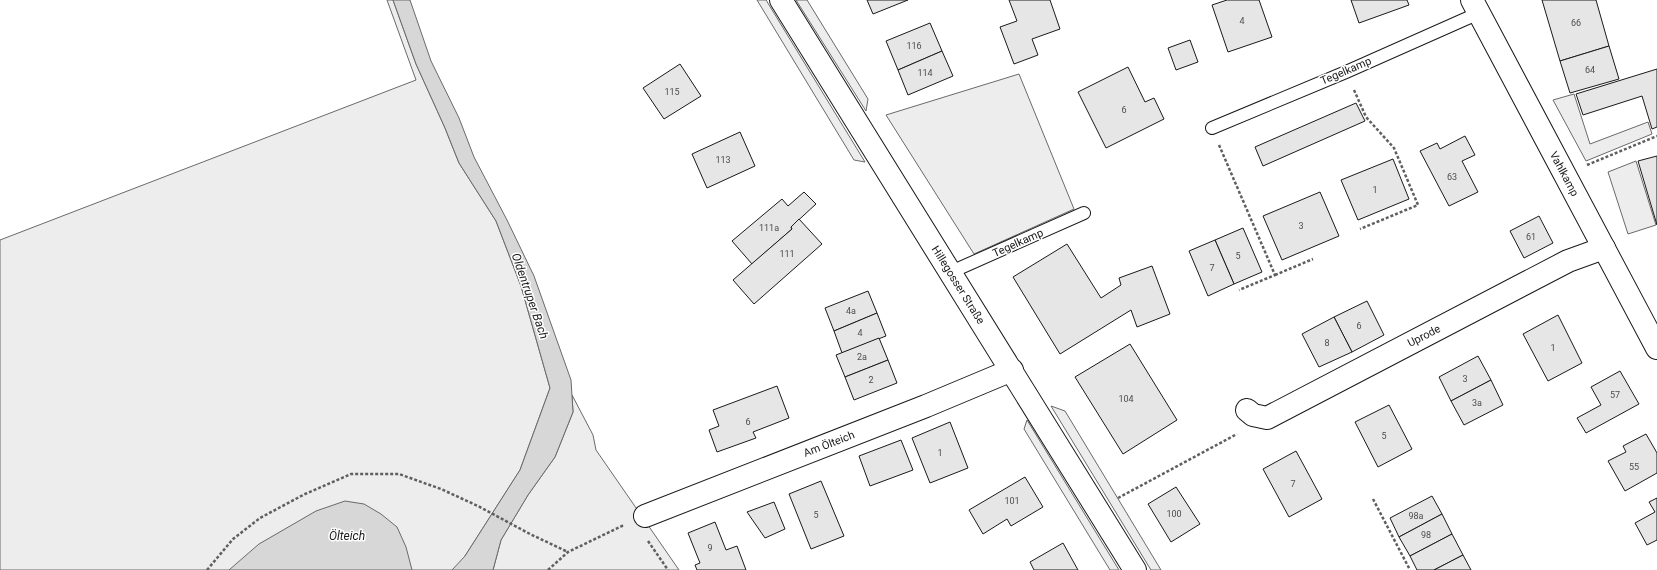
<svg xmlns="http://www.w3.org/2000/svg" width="1657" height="570" font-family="Roboto,sans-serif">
	<rect width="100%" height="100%" fill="#fff"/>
	<g fill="#ededed" stroke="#6a6a6a">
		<path d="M387,0h6l23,64 29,64 14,35 37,58 25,65 29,102 -30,82 -55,86 3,14h-468v-330l416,-160z"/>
		<path d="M757,0h9l99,162 -11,-2z"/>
		<path d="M796,0h11l61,99 -2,12z"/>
		<path d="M1019,74l55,135 -100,45 -88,-139z"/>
		<path d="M1574,94l16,50 58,-22 4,12 -66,27 -33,-61z"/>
		<path d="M1636,161l20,64 -28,9 -20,-62z"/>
		<path d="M572,395l21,40 3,15 83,120h-186l8,-30 27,-45 27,-38 18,-45z"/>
		<path d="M1051,406l14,5 96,159h-10z"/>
		<path d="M1027,420l92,150h-9l-86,-141z"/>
	</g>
	<g fill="#d7d7d7" stroke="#6a6a6a">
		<path d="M393,0h17l21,61 28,57 15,39 33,63 27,56 37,104 2,32 -18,45 -27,38 -27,45 -8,30h-41l13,-14 55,-86 30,-82 -29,-102 -25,-65 -37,-58 -14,-35 -29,-64z"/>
		<path d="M345,501l19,3 17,10 16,13 9,20 6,23h-183l30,-26 57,-33z"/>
	</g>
	<g fill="#e6e6e6" stroke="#1a1a1a">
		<path d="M867,0h41l-35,14z"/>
		<path d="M1009,0h41l10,29 -28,10 6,16 -24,9 -14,-37 17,-6z"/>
		<path d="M1227,0h32l13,37 -44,15 -16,-47z"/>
		<path d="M1351,0h56l2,5 -50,18z"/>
		<path d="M1542,0h54l13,46 -49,15z"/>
		<path d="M930,23l12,28 -44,19 -12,-29z"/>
		<path d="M1190,40l8,22 -22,8 -8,-22z"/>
		<path d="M1609,46l10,33 -49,14 -10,-32z"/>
		<path d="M942,51l11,25 -45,19 -10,-25z"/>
		<path d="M680,64l21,32 -37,23 -21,-31z"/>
		<path d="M1128,67l17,35 9,-4 10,21 -58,29 -28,-56z"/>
		<path d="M1657,69v58l-5,2 -10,-33 -59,19 -7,-21z"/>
		<path d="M1356,103l9,18 -102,45 -8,-19z"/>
		<path d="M740,132l15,34 -48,22 -15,-34z"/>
		<path d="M1465,136l10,19 -13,6 16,31 -29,14 -29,-55 17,-8 3,6z"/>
		<path d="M1657,156v69l-19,-64z"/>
		<path d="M1393,159l16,40 -51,21 -17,-40z"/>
		<path d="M804,192l12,12 -25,23 1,2 -40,35 -20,-23 50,-42 6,7z"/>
		<path d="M1320,192l19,44 -57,24 -19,-44z"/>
		<path d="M1539,216l14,27 -29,15 -14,-27z"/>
		<path d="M799,219l23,25 -68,60 -21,-24 59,-51 -1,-2z"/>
		<path d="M1243,228l19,44 -28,12 -19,-44z"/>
		<path d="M1215,240l19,44 -26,12 -19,-45z"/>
		<path d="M1067,244l34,54 20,-13 -2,-7 33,-12 18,48 -33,13 -6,-17 -71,44 -47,-77z"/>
		<path d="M868,291l9,22 -43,18 -9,-23z"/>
		<path d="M1367,301l17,34 -32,17 -18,-35z"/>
		<path d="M877,313l9,23 -44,17 -8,-22z"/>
		<path d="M1558,315l24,48 -34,18 -25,-47z"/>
		<path d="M1334,317l18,35 -33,15 -17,-33z"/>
		<path d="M879,338l9,22 -43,17 -9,-22z"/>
		<path d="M1130,344l47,76 -54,34 -48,-77z"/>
		<path d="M1478,356l13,24 -40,21 -12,-24z"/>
		<path d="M888,360l9,23 -43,17 -9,-23z"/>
		<path d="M1620,371l19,33 -53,29 -9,-15 24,-13 -10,-18z"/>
		<path d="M1491,380l12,25 -39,20 -13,-24z"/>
		<path d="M777,386l12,32 -36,14 3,6 -39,14 -8,-22 10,-4 -6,-16z"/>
		<path d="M1389,405l23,44 -34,18 -23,-45z"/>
		<path d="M950,422l18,46 -38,15 -18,-45z"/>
		<path d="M1646,434l11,19v20l-32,18 -17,-30 18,-9 -3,-6z"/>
		<path d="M901,440l12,30 -43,16 -11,-30z"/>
		<path d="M1296,451l26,48 -33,18 -26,-48z"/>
		<path d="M1025,477l18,30 -32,19 -4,-7 -24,15 -14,-24z"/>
		<path d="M821,481l23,55 -33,13 -22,-55z"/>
		<path d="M1176,487l24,37 -29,18 -23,-38z"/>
		<path d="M1432,496l10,18 -43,23 -9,-19z"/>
		<path d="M1657,498v42l-10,5 -12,-22 20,-11 -6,-10z"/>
		<path d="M774,502l11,27 -20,9 -18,-26z"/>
		<path d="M1442,514l10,20 -42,22 -11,-19z"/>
		<path d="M715,522l11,28 11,-4 9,24h-49l-2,-5 5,-2 -12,-30z"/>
		<path d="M1452,534l11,21 -29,15h-17l-7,-14z"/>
		<path d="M1063,543l15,27h-44l-4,-8z"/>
		<path d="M1463,555l8,15h-37z"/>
	</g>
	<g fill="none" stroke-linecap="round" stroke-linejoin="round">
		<defs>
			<g id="lane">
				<path d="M1212,128l134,-56 133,-59"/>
				<path d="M951,272l133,-59"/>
			</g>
			<g id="street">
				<path d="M781,0l354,570"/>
				<path d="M1472,0l185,348"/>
				<path d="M1247,410l6,5 14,3 301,-157 36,-13"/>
				<path d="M645,516l281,-110 86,-36"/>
			</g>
		</defs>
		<use href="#lane" stroke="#1a1a1a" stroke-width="14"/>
		<use href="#street" stroke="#1a1a1a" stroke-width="24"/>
		<g stroke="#5f5f5f" stroke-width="2.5" stroke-dasharray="3 2" stroke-linecap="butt">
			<path d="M1354,90l12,27 28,31 24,57 -58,24"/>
			<path d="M1219,145l56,130 -36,15"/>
			<path d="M1587,165l70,-29"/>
			<path d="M1275,275l38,-16"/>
			<path d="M1118,498l119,-64"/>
			<path d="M1373,499l37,71"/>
			<path d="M648,541l20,29"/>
			<path d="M207,570l26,-31 27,-21 45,-24 46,-20h48l42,15 37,17 52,28 38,18"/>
			<path d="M548,570l20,-18 56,-27"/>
		</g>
		<use href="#lane" stroke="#fff" stroke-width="12"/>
		<use href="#street" stroke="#fff" stroke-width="22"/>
	</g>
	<g text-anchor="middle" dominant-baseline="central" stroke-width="3" stroke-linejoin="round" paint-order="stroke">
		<g font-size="9" fill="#4d4d4d">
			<text x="1242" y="21">4</text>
			<text x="1576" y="23">66</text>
			<text x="914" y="46">116</text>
			<text x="1590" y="70">64</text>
			<text x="925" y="73">114</text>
			<text x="672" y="92">115</text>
			<text x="1124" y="110">6</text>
			<text x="723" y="160">113</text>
			<text x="1452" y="177">63</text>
			<text x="1375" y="190">1</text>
			<text x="1301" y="226">3</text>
			<text x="769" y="228">111a</text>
			<text x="1531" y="237">61</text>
			<text x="787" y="254">111</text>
			<text x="1238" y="256">5</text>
			<text x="1212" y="268">7</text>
			<text x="851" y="311">4a</text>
			<text x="1359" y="326">6</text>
			<text x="860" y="333">4</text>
			<text x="1327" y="343">8</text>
			<text x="1553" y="348">1</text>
			<text x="862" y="357">2a</text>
			<text x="1465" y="379">3</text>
			<text x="871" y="380">2</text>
			<text x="1615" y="395">57</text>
			<text x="1126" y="399">104</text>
			<text x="1477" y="403">3a</text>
			<text x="748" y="422">6</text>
			<text x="1384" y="436">5</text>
			<text x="940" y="453">1</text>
			<text x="1634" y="467">55</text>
			<text x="1293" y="484">7</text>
			<text x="1012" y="501">101</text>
			<text x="1174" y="514">100</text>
			<text x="816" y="515">5</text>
			<text x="1416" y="516">98a</text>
			<text x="1426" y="535">98</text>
			<text x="710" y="548">9</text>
		</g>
		<g font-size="11" fill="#1a1a1a" stroke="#fff">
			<text transform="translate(1346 71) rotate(-23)">Tegelkamp</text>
			<text transform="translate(1564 174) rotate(62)">Vahlkamp</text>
			<text transform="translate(1018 243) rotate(-24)">Tegelkamp</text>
			<text transform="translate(958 285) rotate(58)">Hillegosser Straße</text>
			<text transform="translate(1424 336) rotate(-27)">Uprode</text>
			<text transform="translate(829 444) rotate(-21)">Am Ölteich</text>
		</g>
		<g font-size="12" font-style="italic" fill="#1a1a1a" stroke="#fff">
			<text transform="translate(530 296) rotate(71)">Oldentruper Bach</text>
			<text x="347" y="536">Ölteich</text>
		</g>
	</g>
</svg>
